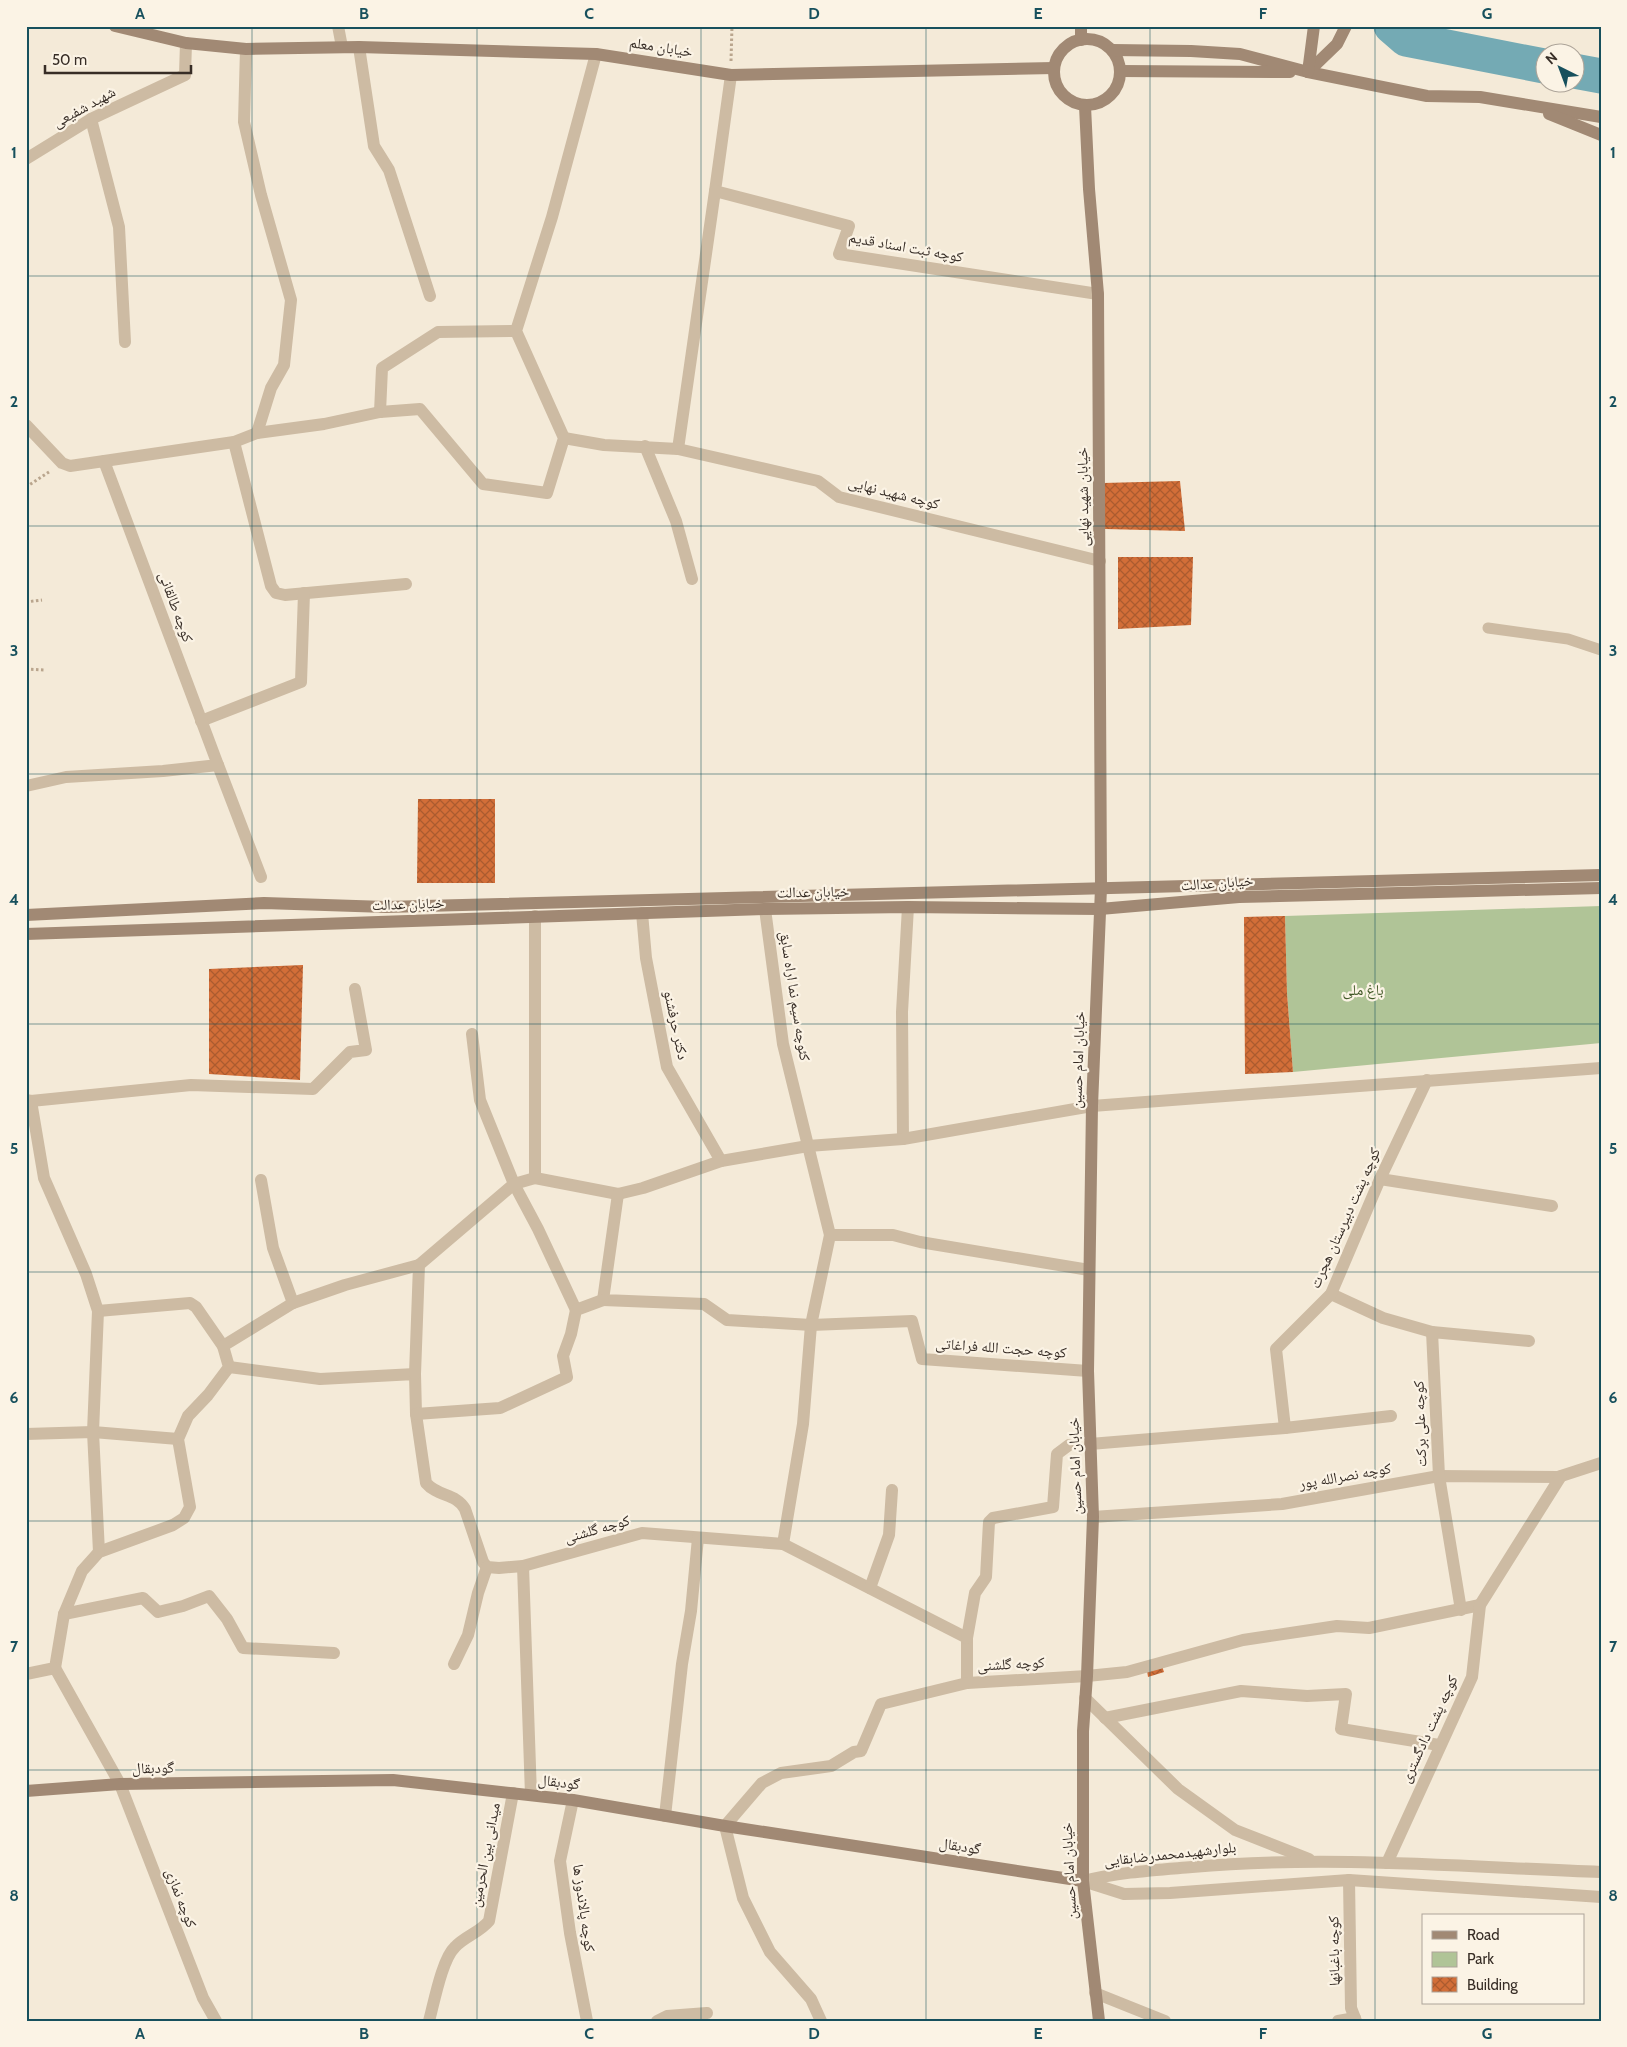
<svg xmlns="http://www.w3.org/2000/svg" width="1627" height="2047" font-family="Cabin,'Noto Naskh Arabic',sans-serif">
	<defs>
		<pattern id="building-cross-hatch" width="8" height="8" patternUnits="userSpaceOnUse" patternTransform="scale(1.25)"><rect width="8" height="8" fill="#d26e38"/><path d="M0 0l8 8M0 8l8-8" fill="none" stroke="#ab5b2f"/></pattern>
	</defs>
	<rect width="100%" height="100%" fill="#f4ead8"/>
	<path fill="#b0c497" d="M1601,906v137l-308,29 -6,-79 -2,-77z"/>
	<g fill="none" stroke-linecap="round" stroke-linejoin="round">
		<g stroke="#74aab4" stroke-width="35">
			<path d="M1391,26l15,13 138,27"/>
			<path d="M1574,71l27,5"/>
		</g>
	</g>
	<g fill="url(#building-cross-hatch)">
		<path d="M1180,481l5,50 -80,-2 -2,-46z"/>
		<path d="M1118,557h75l-2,68 -73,4z"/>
		<path d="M418,799h77v84h-78z"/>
		<path d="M1285,916l2,77 6,79 -48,2 -1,-157z"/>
		<path d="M303,965l-3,115 -91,-6v-105z"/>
		<path d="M1162,1666l2,6 -16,5 -1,-7z"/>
	</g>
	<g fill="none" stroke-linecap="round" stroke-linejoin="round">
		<g stroke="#b9a58d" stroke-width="3" stroke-dasharray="2.5 2.5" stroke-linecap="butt">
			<path d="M731,61l1,-35"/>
			<path d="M26,487l23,-15"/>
			<path d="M26,602l16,-2"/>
			<path d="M26,669l19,1"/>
		</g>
		<path stroke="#cdbba3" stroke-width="11" d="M1488,628l80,11 33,11"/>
		<g stroke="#cdbba3" stroke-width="12">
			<path d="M338,26l4,21"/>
			<path d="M359,47l15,99 15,24 41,126"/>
			<path d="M246,49l-2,73 17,73 30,105 -7,65 -13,23 -14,45"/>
			<path d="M731,75l-16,116 134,35 -10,28 259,40"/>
			<path d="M91,119l28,108 6,115"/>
			<path d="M26,159l65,-40 94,-44 1,-32"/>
			<path d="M380,412l2,-44 56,-36 78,-1"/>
			<path d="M26,425l36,38 8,3 164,-24 23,-9 67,-9 56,-12 40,-3 63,75 64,9 17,-55 -48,-107 36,-114 44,-163"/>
			<path d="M564,438l40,7 74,4 140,32 21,16 261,64"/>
			<path d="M234,442l37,144 5,7 9,2 121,-11"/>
			<path d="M645,446l31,75 16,58"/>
			<path d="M678,449l37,-258"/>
			<path d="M201,721l100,-39 3,-89"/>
			<path d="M218,765l43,112"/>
			<path d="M26,786l40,-9 97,-6 55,-6 -114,-304"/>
			<path d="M765,909l18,135 47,191 -19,90 -8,99 -20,120"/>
			<path d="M642,913l4,45 21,109 54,94"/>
			<path d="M472,1034l8,66 34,84 24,45 38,81"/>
			<path d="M26,1100l5,1 13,77 42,96 12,37 92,-8 6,4 27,39 6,21 -21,28 -20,21 -10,23 12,68 -6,11 -11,7 -74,27 -17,19 -18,43 -9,54 -29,6"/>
			<path d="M31,1101l160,-16 122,4 37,-37 16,-2 -11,-61"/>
			<path d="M903,1139l-1,-127 6,-105"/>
			<path d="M535,1178l83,16 25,-6 78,-27 87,-15 95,-7 189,-33 509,-38"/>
			<path d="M1380,1179l172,27"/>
			<path d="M261,1180l12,68 20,55"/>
			<path d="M618,1194l-15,106 101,4 23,16 84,5 101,-4 10,38 166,12"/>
			<path d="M830,1235h63l27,7 169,28"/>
			<path d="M1331,1294l52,24 49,14"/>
			<path d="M98,1311l-5,121 85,7"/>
			<path d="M223,1346l70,-43 52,-18 74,-20"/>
			<path d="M229,1367l91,12 95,-5 1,40 10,69c12,14 30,10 39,26l18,53 4,5 12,1 24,-2 119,-33 141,11 184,94v45l120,-7 40,-4 116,-32 94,-14 32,2 111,-23"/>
			<path d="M415,1374l4,-109 95,-81 21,-6v-262"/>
			<path d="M416,1414l84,-6 67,-31 -4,-21 8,-22 5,-24 27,-10"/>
			<path d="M1391,1416l-106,12 -9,-79 55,-55 49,-115 47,-99"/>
			<path d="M26,1434l67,-2 6,120"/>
			<path d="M1090,1444l195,-16"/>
			<path d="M1093,1517l189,-13 157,-28 119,1 43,-14"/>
			<path d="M523,1566l8,229"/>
			<path d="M870,1588l19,-53 3,-45"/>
			<path d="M1461,1610l-22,-134 -7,-144 97,9"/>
			<path d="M64,1614l79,-16 15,14 25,-6 26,-10 18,23 16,29 91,5"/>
			<path d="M967,1638l8,-45 11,-16 3,-55 4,-4 60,-11 4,-53 12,-9"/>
			<path d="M454,1664l14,-29 10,-42 9,-26"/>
			<path d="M55,1668l65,116 83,214 13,23"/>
			<path d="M1085,1698l93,91 57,41 74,29"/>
			<path d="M1105,1718l136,-27 66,5 39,-2 -5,35 98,16"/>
			<path d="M573,1800l-13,61 10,72 17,88"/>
			<path d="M665,1816l17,-152 9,-53 7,-73"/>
			<path d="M1387,1863l85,-186 8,-72 81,-129"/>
			<path d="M1349,1880l2,128 5,13"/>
			<path d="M1083,1881l41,13 46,-1 179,-13 252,17"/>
			<path d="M1083,1881c36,-9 73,-11 109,-14 136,-12 273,0 409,5"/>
			<path d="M1095,1993l70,28"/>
			<path d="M429,2021c5,-18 13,-62 26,-74 10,-11 24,-14 34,-26l24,-128"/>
			<path d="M657,2021l10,-5 40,-3"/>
			<path d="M821,2021l-10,-22 -41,-47 -27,-54 -18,-72 37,-43 19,-10 50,-7 23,-14 7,-1 20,-47 86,-21"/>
			<path d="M1338,2021l17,-3"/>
		</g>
		<g stroke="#a18974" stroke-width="12">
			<path d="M115,26l71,17 60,6 113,-2 237,7 135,21 323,-7"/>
			<circle cx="1087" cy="72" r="33"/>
			<path d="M1081,40v-14"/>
			<path d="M1112,50l79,1 49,3 68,18 119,24 53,1 121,20"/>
			<path d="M1120,71l170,1"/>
			<path d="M1308,72l29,-28 9,-18"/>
			<path d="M1308,72l6,-46"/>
			<path d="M1085,106l4,83 9,105 3,594 -9,218 -4,265 5,146 -6,159 -4,55v150l16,140"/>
			<path d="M1549,114l52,21"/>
			<path d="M26,915l238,-12 122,4 1215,-32"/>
			<path d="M26,934l739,-25 143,-2 192,2 139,-12 362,-9"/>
			<path d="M26,1791l94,-7 273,-4 180,20 152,26 358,55"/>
		</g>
	</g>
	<path fill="none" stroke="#17505d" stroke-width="1" stroke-opacity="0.55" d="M252,26v1995M477,26v1995M701,26v1995M926,26v1995M1150,26v1995M1375,26v1995M26,276h1575M26,526h1575M26,774h1575M26,1024h1575M26,1272h1575M26,1521h1575M26,1770h1575"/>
	<g text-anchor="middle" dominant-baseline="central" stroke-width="4.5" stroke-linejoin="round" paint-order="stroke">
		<g font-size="15" fill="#372d26" stroke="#fbf3e5">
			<text transform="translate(661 47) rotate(9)">خیابان معلم</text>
			<text transform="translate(84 107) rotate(-29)">شهید شفیعی</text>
			<text transform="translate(906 247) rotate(10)">کوچه ثبت اسناد قدیم</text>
			<text transform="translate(894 493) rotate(14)">کوچه شهید نهایی</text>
			<text transform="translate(1083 497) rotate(-91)">خیابان شهید نهایی</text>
			<text transform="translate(176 607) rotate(70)">کوچه طالقانی</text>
			<text transform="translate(1217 883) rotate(-4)">خیابان عدالت</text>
			<text transform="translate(813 892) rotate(-1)">خیابان عدالت</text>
			<text transform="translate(408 904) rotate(-2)">خیابان عدالت</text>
			<text transform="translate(795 996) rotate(81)">کئوچه سیم نما اراه سابق</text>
			<text transform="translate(676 1025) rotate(78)">دکتر حرفشنو</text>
			<text transform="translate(1078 1060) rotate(-88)">خیابان امام حسین</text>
			<text transform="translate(1345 1218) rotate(-66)">کوچه پشت دبیرستان هجرت</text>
			<text transform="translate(1001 1348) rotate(4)">کوچه حجت الله فراغاتی</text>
			<text transform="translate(1420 1424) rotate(-92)">کوچه علی برکت</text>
			<text transform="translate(1075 1466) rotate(-92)">خیابان امام حسین</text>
			<text transform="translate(1345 1476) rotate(-10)">کوچه نصرالله پور</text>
			<text transform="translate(597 1529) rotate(-16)">کوچه گلشنی</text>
			<text transform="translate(1011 1664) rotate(-3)">کوچه گلشنی</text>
			<text transform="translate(1429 1729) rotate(-65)">کوچه پشت دادگستری</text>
			<text transform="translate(153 1768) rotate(-1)">گودبقال</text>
			<text transform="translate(559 1782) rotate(7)">گودبقال</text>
			<text transform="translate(960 1846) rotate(9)">گودبقال</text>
			<text transform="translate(1170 1854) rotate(-6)">بلوارشهیدمحمدرضابقایی</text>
			<text transform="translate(485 1855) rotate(-79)">میدانی بین الحرمین</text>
			<text transform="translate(1069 1871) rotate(-93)">خیابان امام حسین</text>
			<text transform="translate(181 1898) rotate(69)">کوچه نمازی</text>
			<text transform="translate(584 1908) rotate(82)">کوچه پالاندوز ها</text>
			<text transform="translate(1334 1951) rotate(-91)">کوچه باغبانها</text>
		</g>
		<g font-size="15" fill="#415827" stroke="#fbf3e5">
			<text x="1363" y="990">باغ ملی</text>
		</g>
	</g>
	<rect width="1627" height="2047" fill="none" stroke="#fbf3e5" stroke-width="55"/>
	<rect x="1422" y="1914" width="162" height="90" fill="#fbf3e5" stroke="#ada499"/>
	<rect x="1432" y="1931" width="25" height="8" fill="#a18974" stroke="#ada499"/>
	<text x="1467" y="1940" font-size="15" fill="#372d26">Road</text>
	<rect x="1432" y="1952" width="25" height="15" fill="#b0c497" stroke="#ada499"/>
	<text x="1467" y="1964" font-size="15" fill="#372d26">Park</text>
	<rect x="1432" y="1977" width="25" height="15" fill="url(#building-cross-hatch)" stroke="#ada499"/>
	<text x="1467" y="1990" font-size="15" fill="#372d26">Building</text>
	<g transform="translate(1560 68) rotate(318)"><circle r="24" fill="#fbf3e5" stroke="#ada499"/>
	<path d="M0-4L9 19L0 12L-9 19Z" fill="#17505d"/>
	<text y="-8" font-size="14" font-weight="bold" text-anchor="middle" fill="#372d26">N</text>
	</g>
	<path d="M45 65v8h146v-8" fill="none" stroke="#372d26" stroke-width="2.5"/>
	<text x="52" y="65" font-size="15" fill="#372d26" stroke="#fbf3e5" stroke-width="4" paint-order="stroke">50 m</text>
	<rect x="28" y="28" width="1572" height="1992" fill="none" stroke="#17505d" stroke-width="2"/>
	<g font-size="16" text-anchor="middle" font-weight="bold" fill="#17505d">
		<text x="140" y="19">A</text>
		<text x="364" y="19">B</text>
		<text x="589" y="19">C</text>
		<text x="814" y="19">D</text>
		<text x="1038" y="19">E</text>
		<text x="1263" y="19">F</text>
		<text x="1487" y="19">G</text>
		<text x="14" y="158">1</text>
		<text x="1613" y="158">1</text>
		<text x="14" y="407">2</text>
		<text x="1613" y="407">2</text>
		<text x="14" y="656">3</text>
		<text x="1613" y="656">3</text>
		<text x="14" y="905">4</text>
		<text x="1613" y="905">4</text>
		<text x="14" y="1154">5</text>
		<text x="1613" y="1154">5</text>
		<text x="14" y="1403">6</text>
		<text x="1613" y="1403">6</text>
		<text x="14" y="1652">7</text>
		<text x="1613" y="1652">7</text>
		<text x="14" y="1901">8</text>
		<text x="1613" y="1901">8</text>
		<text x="140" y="2039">A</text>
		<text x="364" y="2039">B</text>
		<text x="589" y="2039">C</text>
		<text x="814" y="2039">D</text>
		<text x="1038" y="2039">E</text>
		<text x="1263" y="2039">F</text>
		<text x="1487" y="2039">G</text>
	</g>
</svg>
